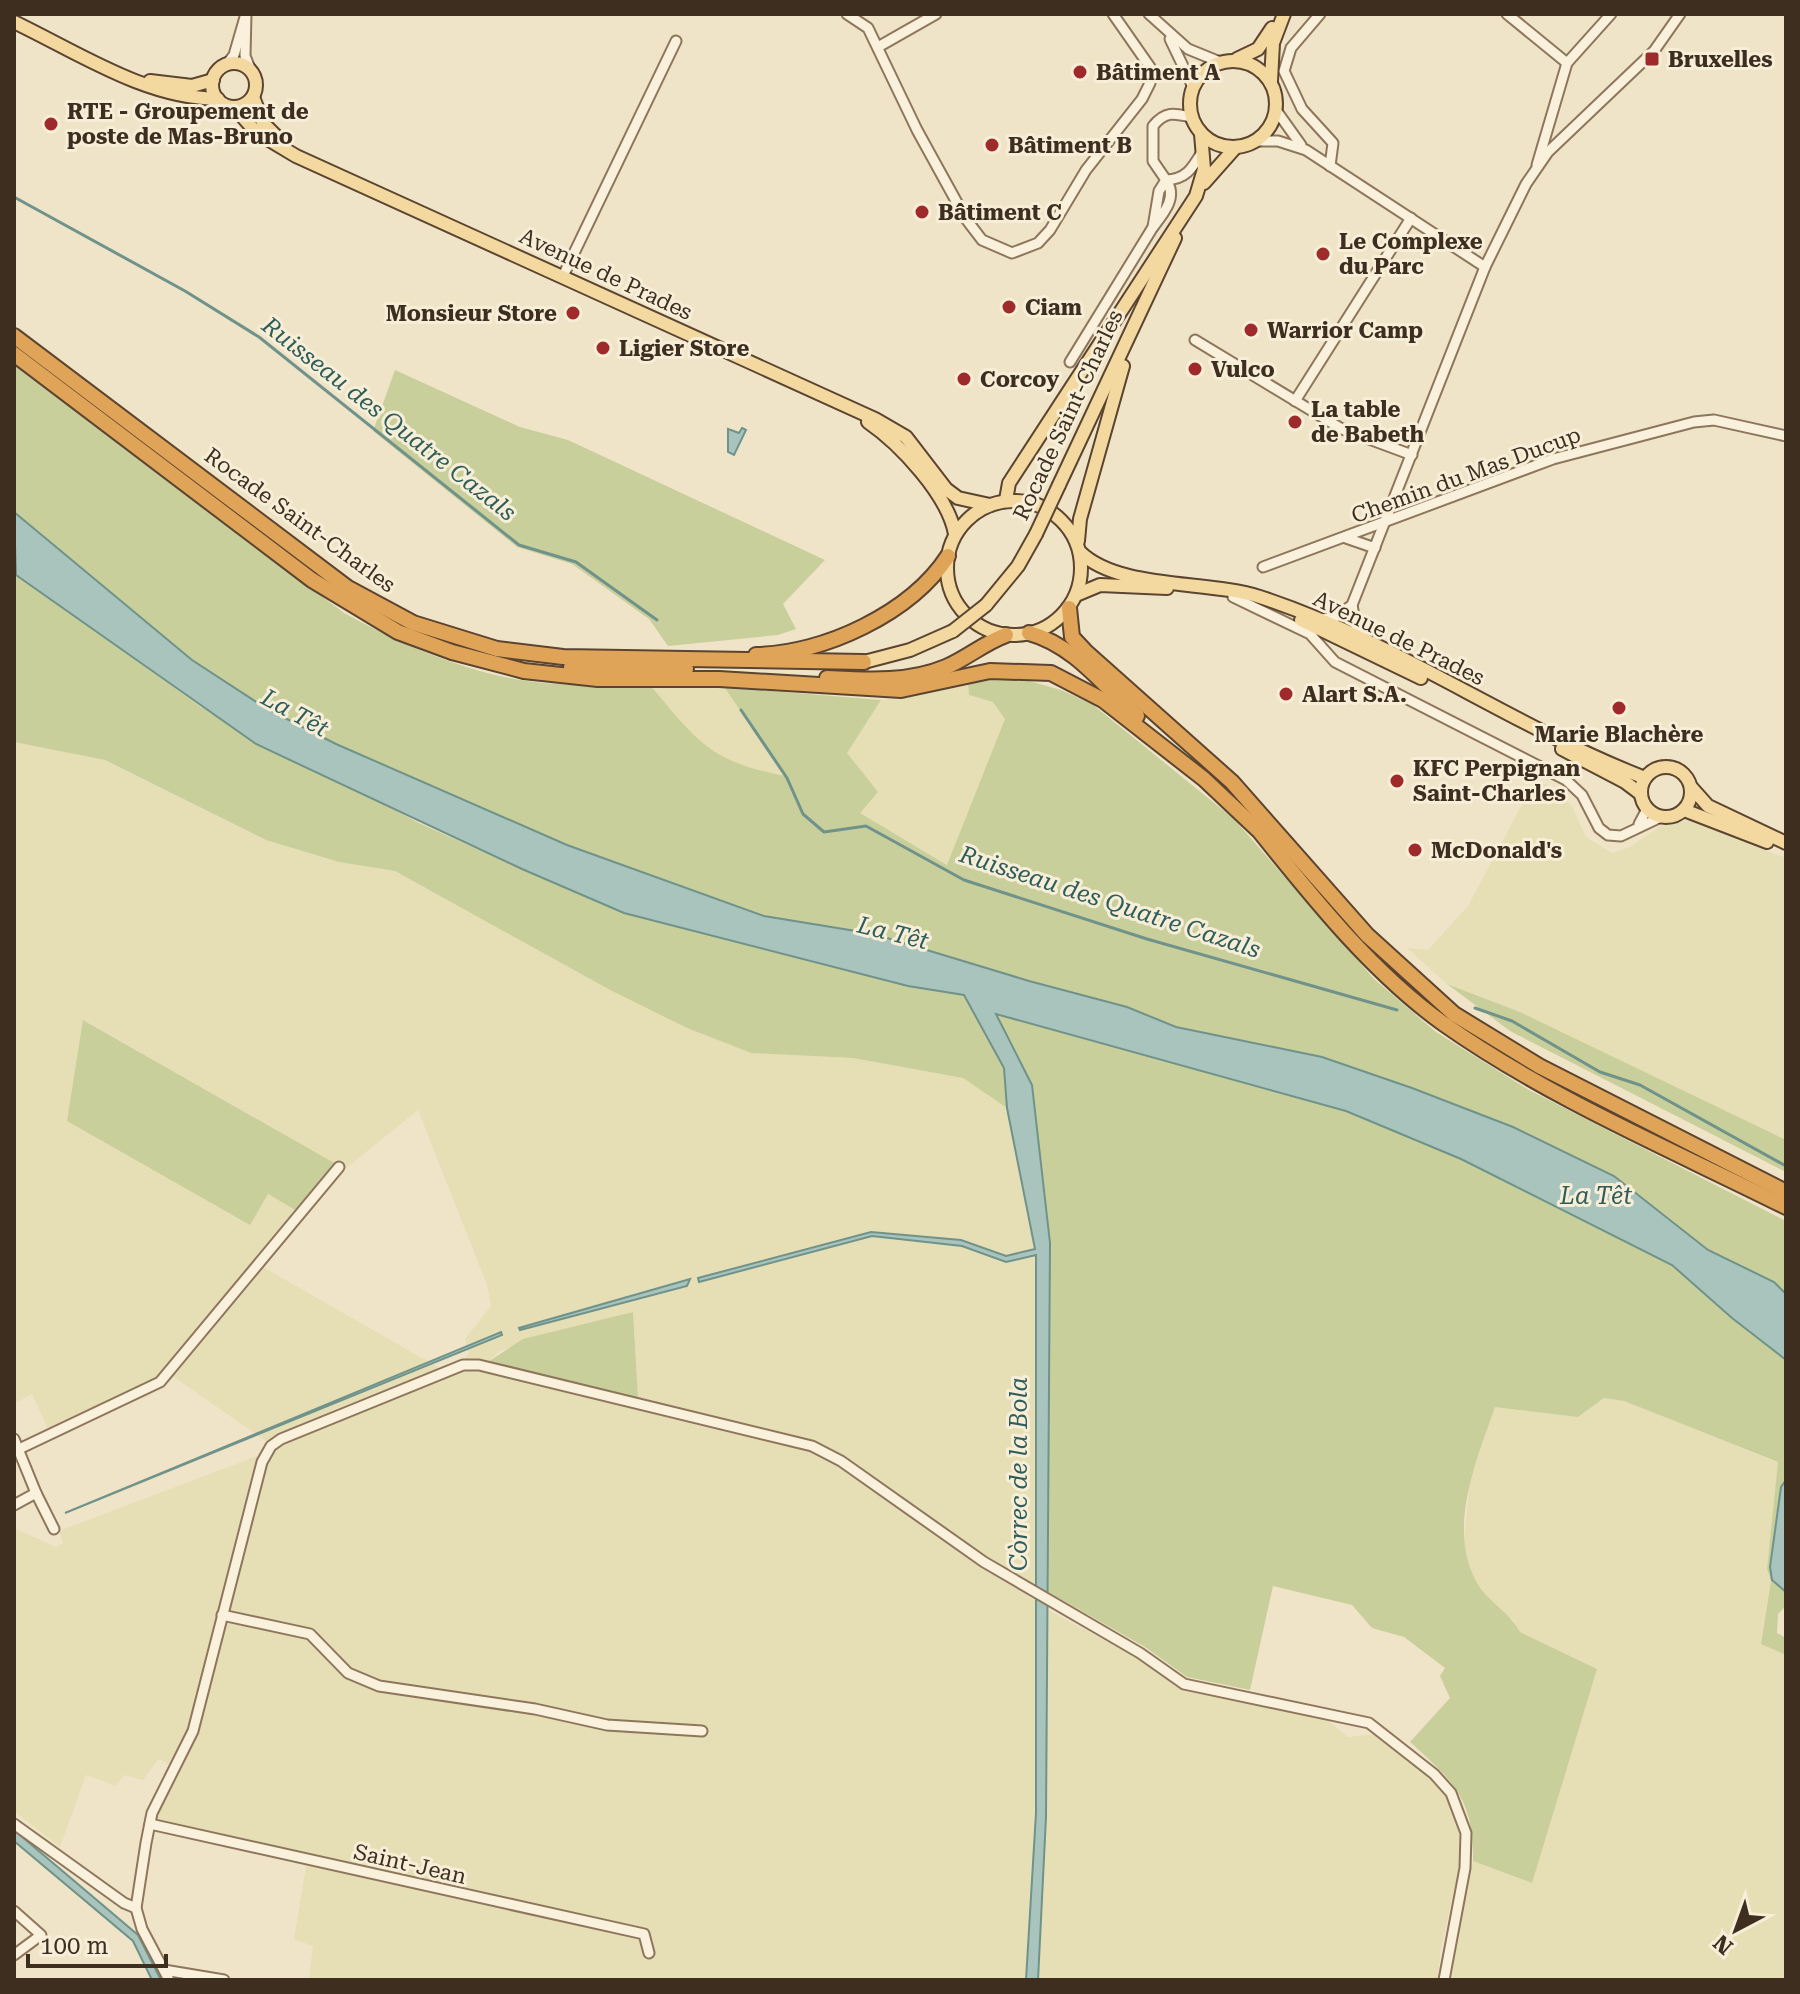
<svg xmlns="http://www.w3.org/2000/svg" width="1800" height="1994" font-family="'Roboto Serif',serif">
	<rect width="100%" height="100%" fill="#f0e4c8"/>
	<g fill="#e6deb5">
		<path d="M968,682l1,13 24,7 13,17 -58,146 -89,-52 -12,-60 34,-53 37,-4z"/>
		<path d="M650,685l74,2 63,89 -43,-8 -28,-12 -23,-19z"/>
		<path d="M14,742l91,18 161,80 73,22 56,9 215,119 77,38 64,25 102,5 110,20 44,30 29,142v340l-205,-140 -18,-8 -175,-44 -5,-86 -133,39 -12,11 -25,-1 6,-8 -4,-14 26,-33 -4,-21 -69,-175 -73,59 -261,-149 166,204 17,-30 38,22 -42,51 178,102 -106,40 -68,33 -93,-65 -21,16 -101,45 -20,-44 -18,10z"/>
		<path d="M1535,780l21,9 17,19 13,29 26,16 18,-6 35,-24 25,-3 96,38v282l-266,-128 -73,-28 -40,-36 21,2 40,-44z"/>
		<path d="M463,1371l27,1 320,79 28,14 99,72 99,64v212l-10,167h-717l4,-34 -19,-7 13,-79 -153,-32 3,-14 41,-81 68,-269 8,-14 65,-31z"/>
		<path d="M1604,1398l20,3 155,62 -12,106 4,11 -10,63 25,12v325h-335l22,-119 58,22 66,-214 -77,-37 -7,-12 -11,-7 -26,-30 -13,-34 7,-68 25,-75 83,11z"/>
		<path d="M260,1455l-72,275 -9,22 -8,13 -13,-6 -15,21 -19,-5 -8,11 -30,-11 -26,72 -46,-36v-283l42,19 7,-4 -4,-12z"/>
		<path d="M1048,1610l89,48 44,31 133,26 14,6 20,16 28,-3 54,45 16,17 13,37v34l-19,86 -2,27h-400l8,-163z"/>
	</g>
	<g fill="#c9cf9b">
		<path d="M14,365l330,248c67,36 137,67 214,71 30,2 61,1 92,1 48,57 60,77 136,91l-62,-89 157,13 -34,53 31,39 -18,21 87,52 58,-146 -12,-17 -24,-7 -1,-13 47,-5 46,13 31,14 142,115 140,160 62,53 93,58 257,131v73l-12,-12 -66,-32 -94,-74 -101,-49 -101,-39 -236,-61 -49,-20 -98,-26 -155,-47 -110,-18 -197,-71 -231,-101 -69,-35 -75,-49 -178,-148z"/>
		<path d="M395,370l125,57 48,13 257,120 -42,44 13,25 -18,6 -110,11 -19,-27 -77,-55 -55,-17 -144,-116z"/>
		<path d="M14,573l187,134 218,116 103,46 102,44 284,73 56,9 40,73 3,40 -44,-30 -110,-20 -102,-5 -64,-25 -77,-38 -215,-119 -56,-9 -73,-22 -161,-80 -91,-18z"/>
		<path d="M1447,984l73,28 266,128v32l-276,-141z"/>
		<path d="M995,1013l351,98 115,48 211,106 60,53 54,42v120l-5,7 -11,80 3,13 13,12v14l-8,8 -1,19 9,5v17l-25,-11 10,-63 -4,-12 11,-107 -154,-61 -20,-3 -26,19 -83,-10c-18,53 -48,120 -19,174 11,21 34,31 44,51l77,37 -65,214 -59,-22c1,-62 -19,-79 -63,-119l40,-44 -10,-22 5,-8 -41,-31 -32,-9 -20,-23 -79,-19 -23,104 -63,-13 -42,-30 -97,-55 2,-349z"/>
		<path d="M83,1020l262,149 -40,47 -37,-22 -18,31 -183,-104z"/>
		<path d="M633,1312l5,86 -150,-36 35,-23z"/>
	</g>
	<g fill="#a9c4bc" stroke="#6f938a" stroke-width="2">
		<path d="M742,428l4,2 -12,25 -6,-3v-23l11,4z"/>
		<path d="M14,512l178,148 75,49 69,35 231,101 197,71 110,18 155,47 98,26 49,20 146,30 90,31 101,39 101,49 94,74 66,32 12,12v66l-54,-42 -60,-53 -211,-106 -115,-48 -350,-97 36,71 18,158 -4,574 -8,163h-12l10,-167v-558l-30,7 -44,-16 -90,-10 -173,46 -1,-4 173,-46 90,8 45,16 29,-7 -28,-141 -3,-40 -40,-73 -56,-9 -284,-73 -102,-44 -266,-125 -240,-169z"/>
		<path d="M690,1279l-3,7 -167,44 -1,-2z"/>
		<path d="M501,1332l1,3 -437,178z"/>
		<path d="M1786,1480v112l-14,-12 -2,-13 11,-80z"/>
		<path d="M14,1830l124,105 23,45h-9l-19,-39 -119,-100z"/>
	</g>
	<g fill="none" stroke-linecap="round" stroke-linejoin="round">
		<g stroke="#6f938a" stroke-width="3">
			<path d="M14,197l171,94 74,46 260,208 57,17 81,58"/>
			<path d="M741,710l46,68 16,36 21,18 42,-6 98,54 183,59 250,71"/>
			<path d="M1475,1008l37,13 88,51 40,13 146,81"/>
		</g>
		<defs>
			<g id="minor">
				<path d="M246,14l-1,42 6,15"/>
				<path d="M847,14l21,14 49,102 49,89 16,21 30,13 26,-10 12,-13 36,-60 56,-71 8,-16v-16l-37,-53"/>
				<path d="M1149,14l39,35 32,13"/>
				<path d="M1320,14l-29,34 -7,23 18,38 31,34 -3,23"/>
				<path d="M1507,14l60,49"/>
				<path d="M1170,39l23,48"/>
				<path d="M878,47l58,-33"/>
				<path d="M226,65l8,-10 11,-38"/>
				<path d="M1276,110l25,35"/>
				<path d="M1191,117c-17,-4 -26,-6 -38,9v35l13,19c20,-1 26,-11 36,-28"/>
				<path d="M1256,141h22l28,9 179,117"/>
				<path d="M1537,165l30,-102 44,-49"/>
				<path d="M1166,180c12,17 -2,33 -13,47l6,-36z"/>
				<path d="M563,276l113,-235"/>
				<path d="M1195,340l147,89 70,26"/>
				<path d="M1070,362l83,-135"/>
				<path d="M1295,401l116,-183"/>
				<path d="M1346,538l29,10"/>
				<path d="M1263,567l290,-108 141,-37 20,-2 72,16"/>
				<path d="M1233,597l77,37 25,28 231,118 16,15 17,33 9,7 13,1 40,-19"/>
				<path d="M1352,605l4,22 8,11"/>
				<path d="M1322,619l14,-2 16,-12 133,-338 41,-83 22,-32 106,-101 26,-37"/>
				<path d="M1639,824l8,-15"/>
				<path d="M14,1439l22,54 -22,12"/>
				<path d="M19,1449l141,-67 179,-215"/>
				<path d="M36,1493l18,36"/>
				<path d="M222,1615l88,19 38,39 31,13 156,23 72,16 95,6"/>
				<path d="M14,1824l110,79 12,5"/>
				<path d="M150,1824l494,110 5,19"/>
				<path d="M14,1911l27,24 -27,20"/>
				<path d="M164,1970l60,10"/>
				<path d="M169,1980l-27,-51 -6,-21 10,-65 6,-30 41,-82 69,-269 9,-16 10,-7 182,-74h16l333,81 29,15 143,101 156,91 44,31 185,39 65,51 17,19 15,40 -1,35 -21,112"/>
			</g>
			<g id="major">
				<path d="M14,22c65,31 131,76 204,77"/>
				<path d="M1237,59l21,-10 14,-21"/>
				<circle cx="1233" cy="104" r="43"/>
				<circle cx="234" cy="85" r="22"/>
				<path d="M150,81l42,5 21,-6"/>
				<path d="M1271,81l2,-38 11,-29"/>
				<path d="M253,97l10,26 16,16"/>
				<path d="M234,107l22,25 40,24 579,263 31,18 40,52 12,9 32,7"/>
				<path d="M1204,183l31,-35"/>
				<path d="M868,422c32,22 80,73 87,112"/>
				<path d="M1059,485l116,-247"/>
				<path d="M1006,500l3,-17 187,-287 8,-27 -3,-35"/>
				<circle cx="1014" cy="568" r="67"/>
				<path d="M1078,541l2,-22 43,-153"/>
				<path d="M1080,552c39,38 128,28 180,45 135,44 253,130 385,181"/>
				<path d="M1076,595l24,-10 67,3"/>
				<path d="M986,605l32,-39 18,-32"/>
				<path d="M1301,620l120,58"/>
				<path d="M864,662l46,-12 43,-19"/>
				<path d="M1562,749l63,33 16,12"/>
				<circle cx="1666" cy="792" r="25"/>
				<path d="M1691,787l17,19 78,37"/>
				<path d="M1684,810l83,32"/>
			</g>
			<g id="highway">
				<path d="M14,336l334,252 65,35 84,26 66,8 301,5"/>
				<path d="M14,354l298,226 86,52 54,20 72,19 74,8h121l182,11 89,-19 61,2 52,27 101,79 53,50"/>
				<path d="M1069,608l3,29 14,15 146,130 135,153 87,79 85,52 247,126"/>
				<path d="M1029,633c45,12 75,53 108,83"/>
				<path d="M756,655c68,-1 155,-42 192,-99"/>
				<path d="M571,667l115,2"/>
				<path d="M827,678c39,2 81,5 119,-11 21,-9 38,-24 60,-32"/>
				<path d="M1252,822c57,71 118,149 192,202 105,74 228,126 342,183"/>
			</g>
		</defs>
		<use href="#minor" stroke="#8d765c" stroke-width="13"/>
		<use href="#major" stroke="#5b4430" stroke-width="16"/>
		<use href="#highway" stroke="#5b4430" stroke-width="18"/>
		<use href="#minor" stroke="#faf1dc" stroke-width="9"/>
		<use href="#major" stroke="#f3d9a0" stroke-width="12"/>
		<use href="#highway" stroke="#e0a458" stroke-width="14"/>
		<defs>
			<g id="major-bridge">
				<path d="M1036,534l23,-49"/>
				<path d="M953,631l33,-26"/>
			</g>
		</defs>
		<use href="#major-bridge" stroke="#5b4430" stroke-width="16" stroke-linecap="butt"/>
		<use href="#major-bridge" stroke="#f3d9a0" stroke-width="12"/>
	</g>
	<g fill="#9e2a2b" stroke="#f7eed8" stroke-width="3">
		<rect x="1644" y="51" width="16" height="16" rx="4"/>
		<circle cx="1080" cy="72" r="8"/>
		<circle cx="51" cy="124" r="8"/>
		<circle cx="992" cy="145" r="8"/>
		<circle cx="922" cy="212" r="8"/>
		<circle cx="1323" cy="254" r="8"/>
		<circle cx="1009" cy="307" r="8"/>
		<circle cx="573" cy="313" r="8"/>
		<circle cx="1251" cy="330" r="8"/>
		<circle cx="603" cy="348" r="8"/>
		<circle cx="1195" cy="369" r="8"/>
		<circle cx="964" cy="379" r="8"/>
		<circle cx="1295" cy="422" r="8"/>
		<circle cx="1286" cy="694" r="8"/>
		<circle cx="1619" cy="708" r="8"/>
		<circle cx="1397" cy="781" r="8"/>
		<circle cx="1415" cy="850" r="8"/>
	</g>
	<g text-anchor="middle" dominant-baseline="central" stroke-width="6" stroke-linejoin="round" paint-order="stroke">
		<g font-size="22" font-weight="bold" fill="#3d2e20" stroke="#f7eed8" text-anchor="start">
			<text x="1668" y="59">Bruxelles</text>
			<text x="1096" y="72">Bâtiment A</text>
			<text x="67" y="111">RTE - Groupement de<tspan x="67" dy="25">poste de Mas-Bruno</tspan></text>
			<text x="1008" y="145">Bâtiment B</text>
			<text x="938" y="212">Bâtiment C</text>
			<text x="1339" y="241">Le Complexe<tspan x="1339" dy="25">du Parc</tspan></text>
			<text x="1025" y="307">Ciam</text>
			<text x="557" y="313" text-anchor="end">Monsieur Store</text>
			<text x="1267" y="330">Warrior Camp</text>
			<text x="619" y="348">Ligier Store</text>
			<text x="1211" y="369">Vulco</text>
			<text x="980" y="379">Corcoy</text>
			<text x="1311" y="409">La table<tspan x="1311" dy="25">de Babeth</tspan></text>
			<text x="1302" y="694">Alart S.A.</text>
			<text x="1619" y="734" text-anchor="middle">Marie Blachère</text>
			<text x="1413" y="768">KFC Perpignan<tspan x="1413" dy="25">Saint-Charles</tspan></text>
			<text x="1431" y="850">McDonald's</text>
		</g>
		<g font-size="22" fill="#3d2e20" stroke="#f7eed8">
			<text transform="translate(606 274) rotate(25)">Avenue de Prades</text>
			<text transform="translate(1068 415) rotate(-65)">Rocade Saint-Charles</text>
			<text transform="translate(1466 475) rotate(-20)">Chemin du Mas Ducup</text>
			<text transform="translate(300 520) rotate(36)">Rocade Saint-Charles</text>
			<text transform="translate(1399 638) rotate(26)">Avenue de Prades</text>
			<text transform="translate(410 1864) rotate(13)">Saint-Jean</text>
		</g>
		<g font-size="24" font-style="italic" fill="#2f5d5a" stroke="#f7eed8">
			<text transform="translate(389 419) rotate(38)">Ruisseau des Quatre Cazals</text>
			<text transform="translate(295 713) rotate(29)">La Têt</text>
			<text transform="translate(1110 902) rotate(18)">Ruisseau des Quatre Cazals</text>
			<text transform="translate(893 933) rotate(14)">La Têt</text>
			<text x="1596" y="1196">La Têt</text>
			<text transform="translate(1019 1474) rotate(-90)">Còrrec de la Bola</text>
		</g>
	</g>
	<rect width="1800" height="1994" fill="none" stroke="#3d2e20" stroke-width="32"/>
	<g transform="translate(1736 1930) rotate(221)" stroke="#f7eed8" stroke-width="6" paint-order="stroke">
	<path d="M0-6L14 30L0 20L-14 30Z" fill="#3d2e20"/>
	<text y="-12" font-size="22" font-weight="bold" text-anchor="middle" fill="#3d2e20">N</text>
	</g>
	<path d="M28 1954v12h138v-12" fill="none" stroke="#3d2e20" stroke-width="4"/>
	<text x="40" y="1954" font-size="24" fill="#3d2e20" stroke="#f7eed8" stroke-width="6" paint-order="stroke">100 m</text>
</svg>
